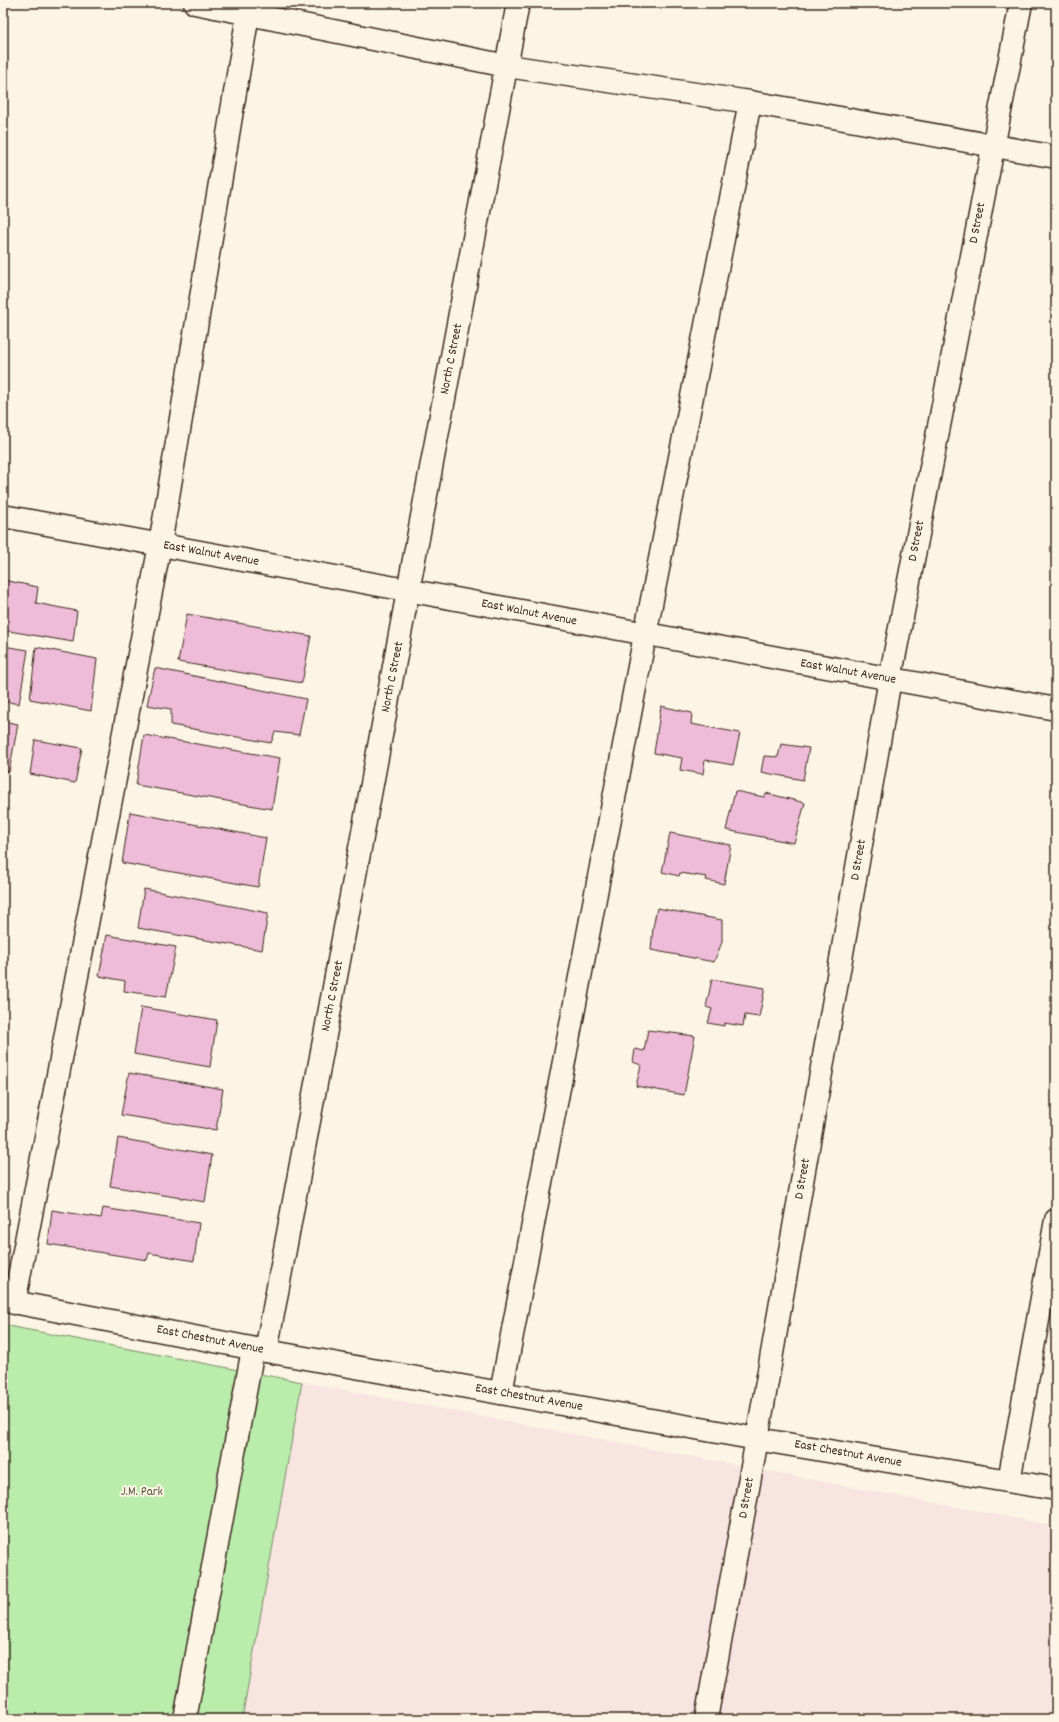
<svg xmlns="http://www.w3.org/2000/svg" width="1059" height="1722" font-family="Dekko,sans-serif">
	<rect width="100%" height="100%" fill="#fcf5e5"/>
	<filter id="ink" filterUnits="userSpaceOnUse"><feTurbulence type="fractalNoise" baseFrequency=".025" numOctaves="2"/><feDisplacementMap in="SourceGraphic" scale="8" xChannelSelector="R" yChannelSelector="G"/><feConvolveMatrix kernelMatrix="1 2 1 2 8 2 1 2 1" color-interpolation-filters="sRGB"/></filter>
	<g filter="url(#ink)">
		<path fill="#f8e4e1" d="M302,1382l754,144v193h-814z"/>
		<path fill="#baecac" stroke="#7a8b65" d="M3,1325l299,57 -60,337h-239z"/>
		<g fill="#eebbd8" stroke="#3b2a1e">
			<path d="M3,580l35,7 -2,16 41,8 -4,31 -70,-12z"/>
			<path d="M187,614l124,22 -9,47 -124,-21z"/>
			<path d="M3,646l25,4 -9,54 -16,-3z"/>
			<path d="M36,647l61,12 -6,52 -61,-12z"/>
			<path d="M155,668l151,31 -7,36 -24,-3 -4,11 -100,-18v-16l-24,-4z"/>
			<path d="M661,706l31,7 -1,11 49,9 -7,32 -28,-5 -2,14 -23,-4 2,-12 -28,-5z"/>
			<path d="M3,721l15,3 -9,48 -6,-1z"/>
			<path d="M144,735l136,23 -8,51 -136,-24z"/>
			<path d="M35,740l47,8 -7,35 -45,-9z"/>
			<path d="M781,744l28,4 -6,32 -42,-8 3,-16 14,1z"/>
			<path d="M735,791l29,6 2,-4 39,10 -11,40 -68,-13z"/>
			<path d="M130,812l136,26 -8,49 -136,-24z"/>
			<path d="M670,833l61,12 -7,39 -18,-4 1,-3 -27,-4 -1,3 -17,-4z"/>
			<path d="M144,889l124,24 -6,37 -124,-22z"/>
			<path d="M657,908l65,12v22l-8,20 -63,-12 2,-23z"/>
			<path d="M107,935l69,12 -10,50 -42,-6 1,-10 -26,-5z"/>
			<path d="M712,979l53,9 -6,29 -14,-2 -2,11 -19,-3v3l-16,-3 4,-14 -6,-2z"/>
			<path d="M141,1007l76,13 -7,47 -76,-13z"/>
			<path d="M648,1030l47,6 -11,59 -48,-9 5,-21 -8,-3 2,-13 9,2z"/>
			<path d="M129,1073l94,16 -7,41 -95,-15z"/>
			<path d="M118,1138l94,17 -7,47 -95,-16z"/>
			<path d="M103,1208l96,15 -5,38 -45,-8 -2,7 -99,-16 4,-34 49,8z"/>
		</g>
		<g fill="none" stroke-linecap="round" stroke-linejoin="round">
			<defs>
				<g id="minor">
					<path d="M195,3l312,63 243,36 306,55"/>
					<path d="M3,516l1053,193"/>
					<path d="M3,1300l263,51 491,88 299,50"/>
					<path d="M14,1303l146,-758 88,-531"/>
					<path d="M266,1351l252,-1348"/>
					<path d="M501,1393l144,-758 105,-533"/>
					<path d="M1009,1481l47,-261"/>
					<path d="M185,1719l68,-370"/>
					<path d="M706,1719l51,-280 133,-760 131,-676"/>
				</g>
			</defs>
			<use href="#minor" stroke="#3b2a1e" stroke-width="25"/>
			<use href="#minor" stroke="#fcf5e5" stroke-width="22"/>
		</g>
	</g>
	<g text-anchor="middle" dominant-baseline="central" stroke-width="4" stroke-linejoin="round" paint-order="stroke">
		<g font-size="13" fill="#3b2a1e" stroke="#fcf5e5">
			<text transform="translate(978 223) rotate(-79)">D Street</text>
			<text transform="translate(452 359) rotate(-79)">North C Street</text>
			<text transform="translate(917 541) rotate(-79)">D Street</text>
			<text transform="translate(211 554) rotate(10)">East Walnut Avenue</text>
			<text transform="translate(529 613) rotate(11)">East Walnut Avenue</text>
			<text transform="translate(848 672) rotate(10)">East Walnut Avenue</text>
			<text transform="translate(393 677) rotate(-79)">North C Street</text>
			<text transform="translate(859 860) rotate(-80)">D Street</text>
			<text transform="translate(333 996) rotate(-79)">North C Street</text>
			<text transform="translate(803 1179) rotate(-80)">D Street</text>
			<text transform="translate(210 1340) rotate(11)">East Chestnut Avenue</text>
			<text transform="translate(529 1398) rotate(10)">East Chestnut Avenue</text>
			<text transform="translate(848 1454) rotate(10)">East Chestnut Avenue</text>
			<text transform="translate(747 1498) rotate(-80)">D Street</text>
		</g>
		<g font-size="13" fill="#54513a" stroke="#fcf5e5">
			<text x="142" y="1492">J.M. Park</text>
		</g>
	</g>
	<rect width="1059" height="1722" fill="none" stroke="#fcf5e5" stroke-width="16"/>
	<rect x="8" y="8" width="1043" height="1706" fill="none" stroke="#3b2a1e" stroke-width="1.5" filter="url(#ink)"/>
</svg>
